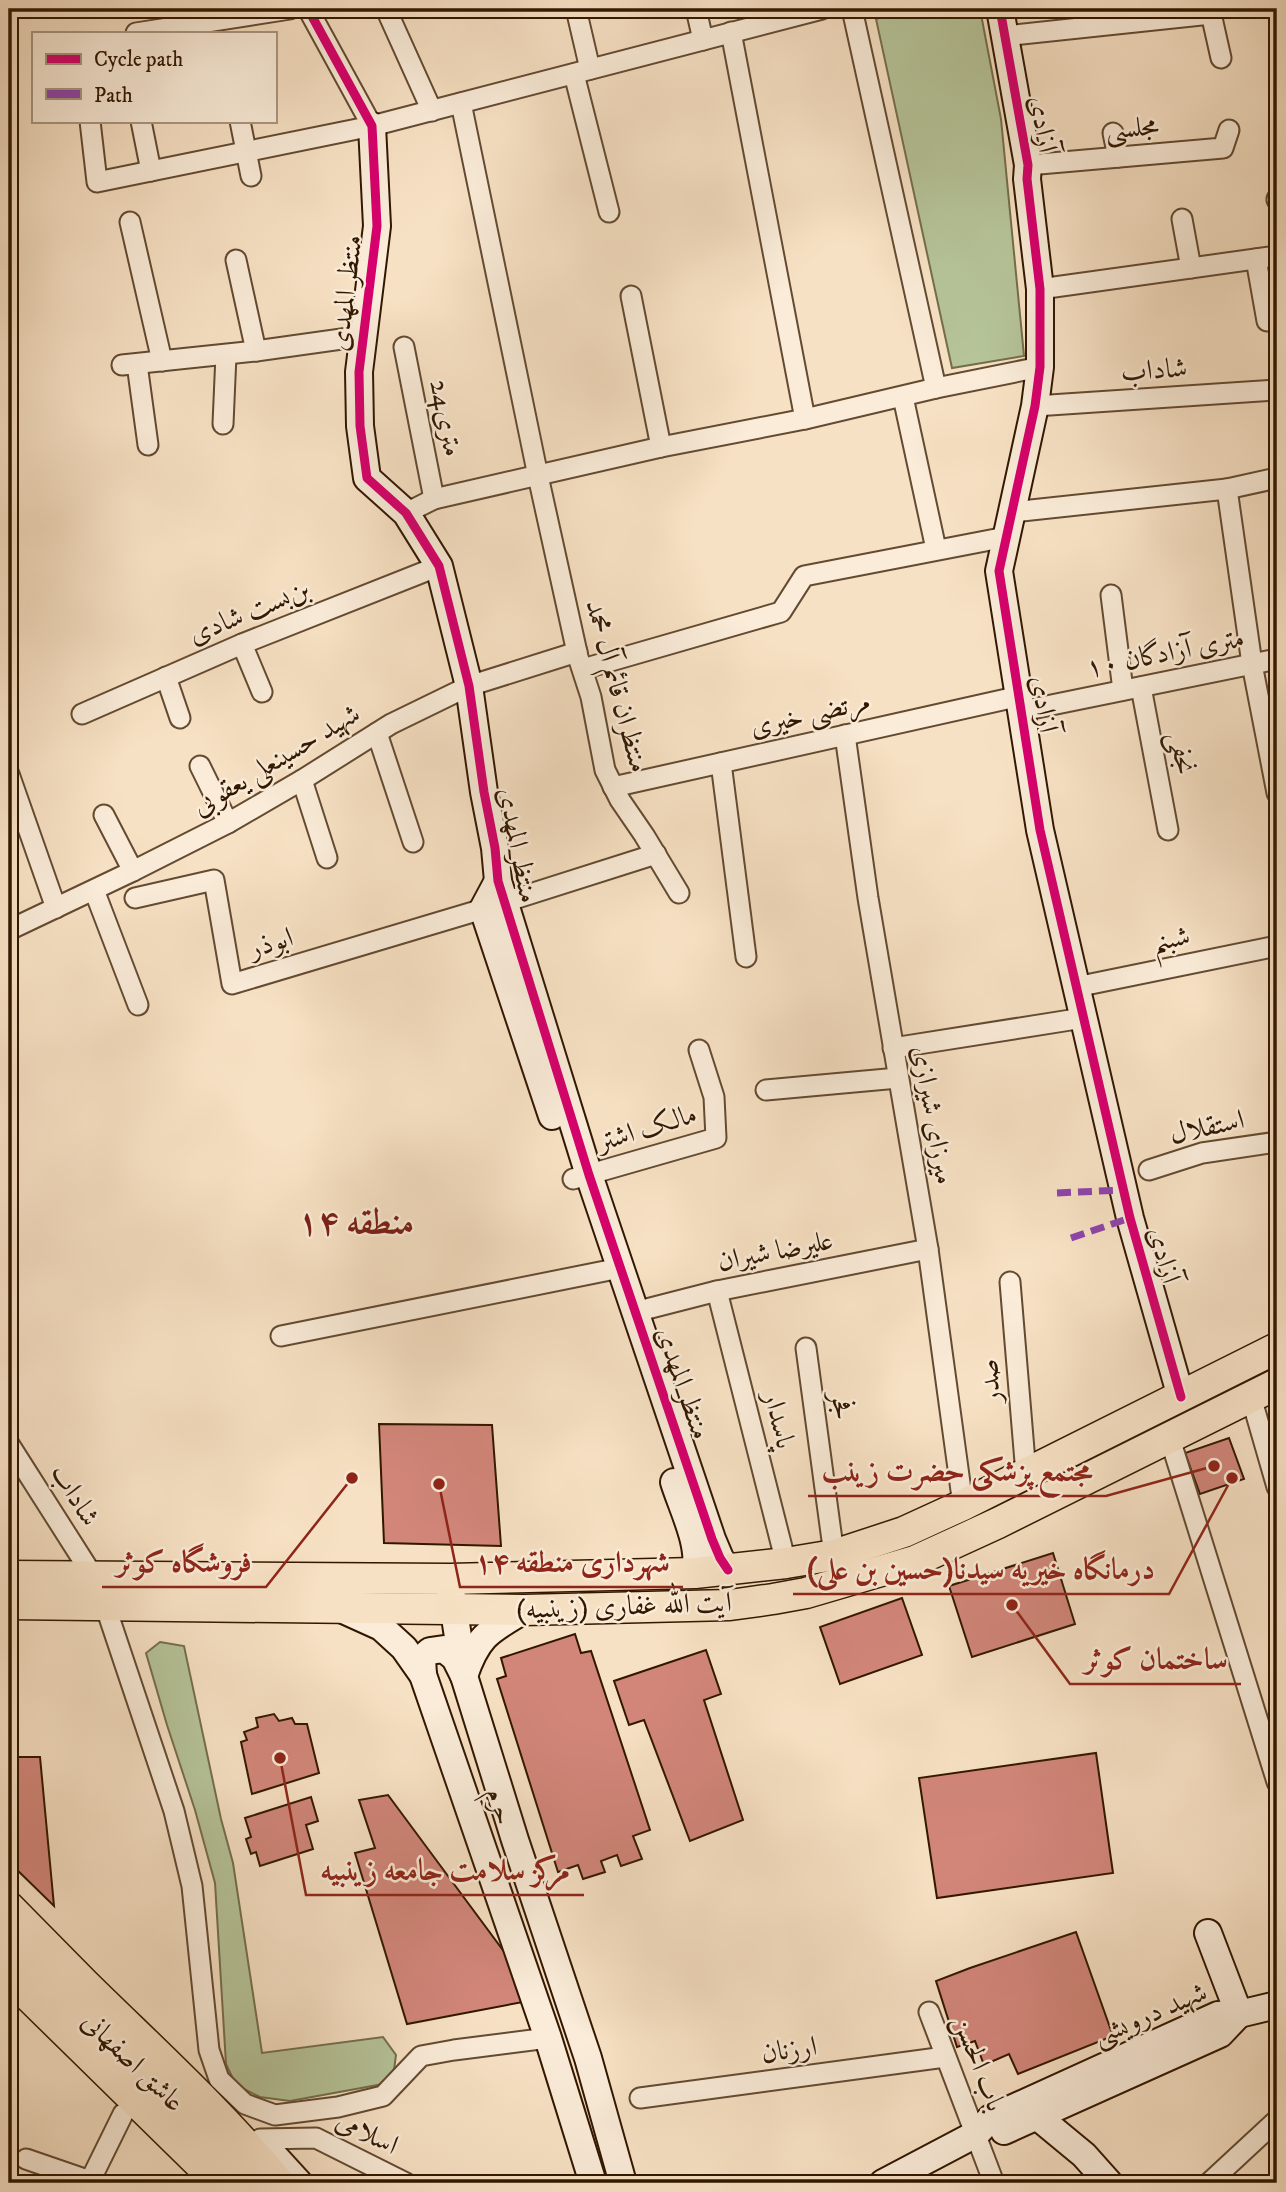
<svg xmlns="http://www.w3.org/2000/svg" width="1286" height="2192" font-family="'IM FELL DW Pica',Amiri,serif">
	<rect width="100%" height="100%" fill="#f7e1c4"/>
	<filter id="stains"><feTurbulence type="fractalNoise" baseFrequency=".00286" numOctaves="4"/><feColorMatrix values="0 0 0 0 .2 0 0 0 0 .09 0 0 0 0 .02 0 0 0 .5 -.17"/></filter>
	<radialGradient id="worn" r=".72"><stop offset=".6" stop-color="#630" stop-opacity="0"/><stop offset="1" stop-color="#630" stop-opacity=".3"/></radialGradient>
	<g fill="#b6c499" stroke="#746e4c" stroke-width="2">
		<path d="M906,9h74l21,110 23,237 -72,12 -76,-349z"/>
		<path d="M160,1642l24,4 37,173 12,44 29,190 121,-16 13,18 -2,15 -11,14 -93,17 -30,-4 -24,-12 -10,-21 -11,-181 -20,-73 -28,-85 -21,-72z"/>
	</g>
	<g fill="#d2867a" stroke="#321700" stroke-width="2">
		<path d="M379,1424l113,1 9,121 -117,-3z"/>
		<path d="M1229,1438l15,41 -44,15 -15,-41z"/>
		<path d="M1053,1553l22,71 -103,33 -23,-71z"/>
		<path d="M902,1598l20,57 -82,29 -20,-57z"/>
		<path d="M9,1631h5l4,111 -9,1z"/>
		<path d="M575,1634l6,19 10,-2 59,179 -17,6 9,23 -21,7 -4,-11 -16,6 4,11 -22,7 -5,-14 -20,7 -61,-193 9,-3 -5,-18z"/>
		<path d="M706,1650l15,44 -17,6 39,120 -53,21 -46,-121 -15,5 -15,-44z"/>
		<path d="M274,1714l5,7 13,-3 3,6h12l12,49 -67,21 -11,-52 6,-2 -3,-8 14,-5 -2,-9z"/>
		<path d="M1096,1753l17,120 -176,25 -18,-120z"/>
		<path d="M9,1757h31l14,149 -45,-44z"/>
		<path d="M388,1795l117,158 18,49 -116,22 -52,-171 20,-5 -16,-48z"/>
		<path d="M311,1797l7,24 -12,4 7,24 -53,17 -4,-14 -5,2 -5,-15 5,-2 -6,-19z"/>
		<path d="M1076,1932l37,104 -95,38 -9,-20 -25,11 -9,-24 -18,6 -21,-66 34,-13z"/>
	</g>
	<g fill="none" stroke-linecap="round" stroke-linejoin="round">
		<defs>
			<g id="street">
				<path d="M308,9l64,117"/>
				<path d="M386,9l46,102"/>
				<path d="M576,9l14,60"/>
				<path d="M696,9l7,31"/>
				<path d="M852,9l84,379"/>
				<path d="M1210,9l11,49"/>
				<path d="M731,32l74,387"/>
				<path d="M136,33l154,-24"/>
				<path d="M1004,36l207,-22"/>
				<path d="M574,74l35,138"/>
				<path d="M461,103l77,373 40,181 13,40 14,73 15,30 24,35 35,58"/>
				<path d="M90,121l7,61 275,-56 450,-117"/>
				<path d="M141,121l10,50"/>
				<path d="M240,121l11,55"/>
				<path d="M1113,133l5,24"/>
				<path d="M1028,165l195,-17 6,-18"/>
				<path d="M1277,199v1"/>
				<path d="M1182,219l9,49"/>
				<path d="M130,222l32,139"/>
				<path d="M1256,259l11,62"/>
				<path d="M236,260l20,91"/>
				<path d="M1040,289l237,-33"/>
				<path d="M631,296l30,151"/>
				<path d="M404,347l30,152"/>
				<path d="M137,364l11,81"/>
				<path d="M122,365l134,-14 107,-15"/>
				<path d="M903,397l33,152"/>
				<path d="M1035,406l242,-16"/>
				<path d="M223,424l3,-69"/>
				<path d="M1227,489l25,175 25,129"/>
				<path d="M1012,512l215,-23 50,-11"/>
				<path d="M406,513l28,-14 227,-52 144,-28 131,-31 104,-21"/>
				<path d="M1111,595l12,95"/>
				<path d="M242,644l20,48"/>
				<path d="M583,669l198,-57 23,-36 202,-39"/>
				<path d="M166,677l14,41"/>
				<path d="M1141,687l27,143"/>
				<path d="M1022,711l255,-52"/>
				<path d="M82,714l160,-70 197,-78"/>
				<path d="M377,733l36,109"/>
				<path d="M845,735l23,163 60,351 35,256"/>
				<path d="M721,763l25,194"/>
				<path d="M200,766l28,57"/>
				<path d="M9,774l47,134"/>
				<path d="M302,780l25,78"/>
				<path d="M613,787l407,-91"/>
				<path d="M104,815l29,56"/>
				<path d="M94,890l44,115"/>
				<path d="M135,898l79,-18 18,104 251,-75 173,-55"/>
				<path d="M9,930l124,-59 95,-48 74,-43 89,-56 78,-38 108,-34"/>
				<path d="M1076,987l201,-41"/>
				<path d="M893,1048l190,-30"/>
				<path d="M766,1090l132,-12"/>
				<path d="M1149,1170l53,-17 75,-11"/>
				<path d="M573,1179l143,-41 -2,-41 -15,-47"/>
				<path d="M1010,1282l16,192"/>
				<path d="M717,1291l69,272"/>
				<path d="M635,1312l82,-21 211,-42"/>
				<path d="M281,1336l339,-68"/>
				<path d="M806,1348l28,207"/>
				<path d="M1251,1397l26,90"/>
				<path d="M1170,1439l107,343"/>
				<path d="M9,1444l84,132"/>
				<path d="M105,1605l69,206 18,75 17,164 10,29 26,25 30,11 63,-8 45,-11 38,-40 33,-6 94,-12"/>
				<path d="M929,2012l65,171"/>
				<path d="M640,2098l305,-41"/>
				<path d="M260,2139l56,-1 90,45"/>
				<path d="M26,2159l64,22 33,-67"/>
				<path d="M1209,2183l68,-63"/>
			</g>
			<g id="secondary">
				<path d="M1000,9l28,156 -1,14 13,110v78l-5,39 -36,165 41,259 90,388 51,179"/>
				<path d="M372,126l5,100 -18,146 1,54 7,52 39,35 33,53 30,120 15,106 11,56 3,33 91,294 123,364 8,19 8,12"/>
				<path d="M498,881l-15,28 69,207"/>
				<path d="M674,1482c8,26 28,64 21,91"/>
				<path d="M451,1591l13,85 51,164 73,218 35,125"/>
				<path d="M339,1608l42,19 23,21 19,27 125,363 45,145"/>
				<path d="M423,1675l-1,-17 8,-7 14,-2 11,9 8,16"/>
				<path d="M464,1676c14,-41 25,-45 60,-66"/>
				<path d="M1208,1933l31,81"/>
				<path d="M1038,2117l46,38 25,28"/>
				<path d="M1004,2131l216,-97 19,-20"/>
				<path d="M267,2148l32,35"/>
				<path d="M883,2183l93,-49 15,-16 227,-103 21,-1 38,-9"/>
			</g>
			<g id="primary">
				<path d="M9,1576l441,3 245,-6 91,-10 48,-8 70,-23 59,-27 314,-157"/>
				<path d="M9,1604l515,6 206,-5 43,-6 33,-6 109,-32 83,-38 279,-139"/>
				<path d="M9,1907c25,25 50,51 75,76 67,66 136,128 195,200"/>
				<path d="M9,1940l247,243"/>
				<path d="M9,1977l210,206"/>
			</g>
		</defs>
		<use href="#street" stroke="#634a31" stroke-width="23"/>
		<use href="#secondary" stroke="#321700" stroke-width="30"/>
		<use href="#primary" stroke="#321700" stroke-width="33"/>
		<use href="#street" stroke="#faecd9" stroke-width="19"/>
		<use href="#secondary" stroke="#faecd9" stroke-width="26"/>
		<use href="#primary" stroke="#f7e1c4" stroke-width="30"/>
		<g stroke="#8e44ad" stroke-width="7" stroke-dasharray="14 7" stroke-linecap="butt">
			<path d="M1057,1193l66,-3"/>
			<path d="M1071,1238l59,-20"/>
		</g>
		<defs>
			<g id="cycleway">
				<path d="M308,9l64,117 5,100 -18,146 1,54 7,52 39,35 33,53 30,120 15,106 11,56 3,33 91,294 123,364 8,19 8,12"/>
				<path d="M1000,9l28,156 -1,14 13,110v78l-5,39 -36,165 41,259 90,388 51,179"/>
			</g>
		</defs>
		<use href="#cycleway" stroke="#faecd9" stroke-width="13"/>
		<use href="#cycleway" stroke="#d6006c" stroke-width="9"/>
	</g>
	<g text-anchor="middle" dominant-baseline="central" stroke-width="5" stroke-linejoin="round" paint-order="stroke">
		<g font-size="28" fill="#321700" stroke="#faecd9">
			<text transform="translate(1043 124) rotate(80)">آزادی</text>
			<text transform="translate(1132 128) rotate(-5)">مجلسی</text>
			<text transform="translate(346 293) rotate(-83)">منتظر المهدی</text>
			<text transform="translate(1154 370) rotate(-4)">شاداب</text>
			<text transform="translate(446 418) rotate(79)">24متری</text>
			<text transform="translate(249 612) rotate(-22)">بن‌بست شادی</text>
			<text transform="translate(1165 653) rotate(-11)">۱۰ متری آزادگان</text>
			<text transform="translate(617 686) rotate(75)">منتظران قائم آل محمد</text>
			<text transform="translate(1044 704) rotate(81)">آزادی</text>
			<text transform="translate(810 714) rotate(-13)">مرتضی خیری</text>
			<text transform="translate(1182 753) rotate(79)">نجفی</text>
			<text transform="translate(276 760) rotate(-31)">شهید حسینعلی یعقوبی</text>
			<text transform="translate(518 845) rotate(79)">منتظر المهدی</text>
			<text transform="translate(1171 939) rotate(-11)">شبنم</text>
			<text transform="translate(271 943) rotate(-17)">ابوذر</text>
			<text transform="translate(933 1115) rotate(80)">میرزای شیرازی</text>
			<text transform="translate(1207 1127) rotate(-12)">استقلال</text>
			<text transform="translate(647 1128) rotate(-17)">مالک اشتر</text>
			<text transform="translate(775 1251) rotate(-11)">علیرضا شیران</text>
			<text transform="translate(1164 1255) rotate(74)">آزادی</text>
			<text transform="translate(990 1381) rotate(-95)">صدر</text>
			<text transform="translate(683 1383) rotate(71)">منتظر المهدی</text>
			<text transform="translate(842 1406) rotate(82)">فجر</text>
			<text transform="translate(779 1420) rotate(76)">پاسدار</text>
			<text transform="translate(75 1495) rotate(58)">شاداب</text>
			<text transform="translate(624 1606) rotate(-2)">آیت الله غفاری (زینبیه)</text>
			<text transform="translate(500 1806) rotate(71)">حرم</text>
			<text transform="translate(1150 2014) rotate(-23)">شهید درویشی</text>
			<text transform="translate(789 2050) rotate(-8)">ارزنان</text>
			<text transform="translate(133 2062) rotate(44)">عاشق اصفهانی</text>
			<text transform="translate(979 2063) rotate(69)">باب الحسن</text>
			<text transform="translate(367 2133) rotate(26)">اسلامی</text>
		</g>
		<g font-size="35" font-weight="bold" fill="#7a1f14" stroke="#faecd9">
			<text x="356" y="1223">منطقه ۱۴</text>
		</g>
	</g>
	<path fill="none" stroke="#8f2418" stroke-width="2.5" d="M1214 1466L1106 1496H808M439 1484L460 1587H683M352 1478L266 1587H102M1232 1478L1169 1594H793M1012 1605L1070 1684H1241M280 1758L306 1895H584"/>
	<g fill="#8f2418" stroke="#faecd9" stroke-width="2.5">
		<circle cx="1214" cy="1466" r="7"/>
		<circle cx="439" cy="1484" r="7"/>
		<circle cx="352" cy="1478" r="7"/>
		<circle cx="1232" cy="1478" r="7"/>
		<circle cx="1012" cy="1605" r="7"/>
		<circle cx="280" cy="1758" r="7"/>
	</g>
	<g font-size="30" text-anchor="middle" font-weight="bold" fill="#8f2418" stroke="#faecd9" stroke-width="5" stroke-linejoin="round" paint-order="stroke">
		<text x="957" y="1481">مجتمع پزشکی حضرت زینب</text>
		<text x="572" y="1572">شهرداری منطقه ۱۴</text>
		<text x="184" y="1572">فروشگاه کوثر</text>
		<text x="981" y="1579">درمانگاه خیریه سیدنا(حسین بن علی)</text>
		<text x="1156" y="1669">ساختمان کوثر</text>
		<text x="445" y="1880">مرکز سلامت جامعه زینبیه</text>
	</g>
	<rect width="1286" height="2192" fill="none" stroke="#f7e1c4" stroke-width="35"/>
	<rect x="10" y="10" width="1265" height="2171" fill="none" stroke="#321700" stroke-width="3.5"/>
	<rect x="18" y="18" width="1251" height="2157" fill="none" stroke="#321700" stroke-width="2"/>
	<rect x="32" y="32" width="245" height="91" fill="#faecd9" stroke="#aa9782" stroke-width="2"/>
	<rect x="46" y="54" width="35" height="10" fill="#d6006c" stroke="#aa9782" stroke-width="2"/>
	<text x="94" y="66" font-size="21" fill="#321700">Cycle path</text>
	<rect x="46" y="89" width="35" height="10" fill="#8e44ad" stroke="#aa9782" stroke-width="2"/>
	<text x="94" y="102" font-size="21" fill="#321700">Path</text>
	<rect width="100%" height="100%" filter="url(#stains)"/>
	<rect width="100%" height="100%" fill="url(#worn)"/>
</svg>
